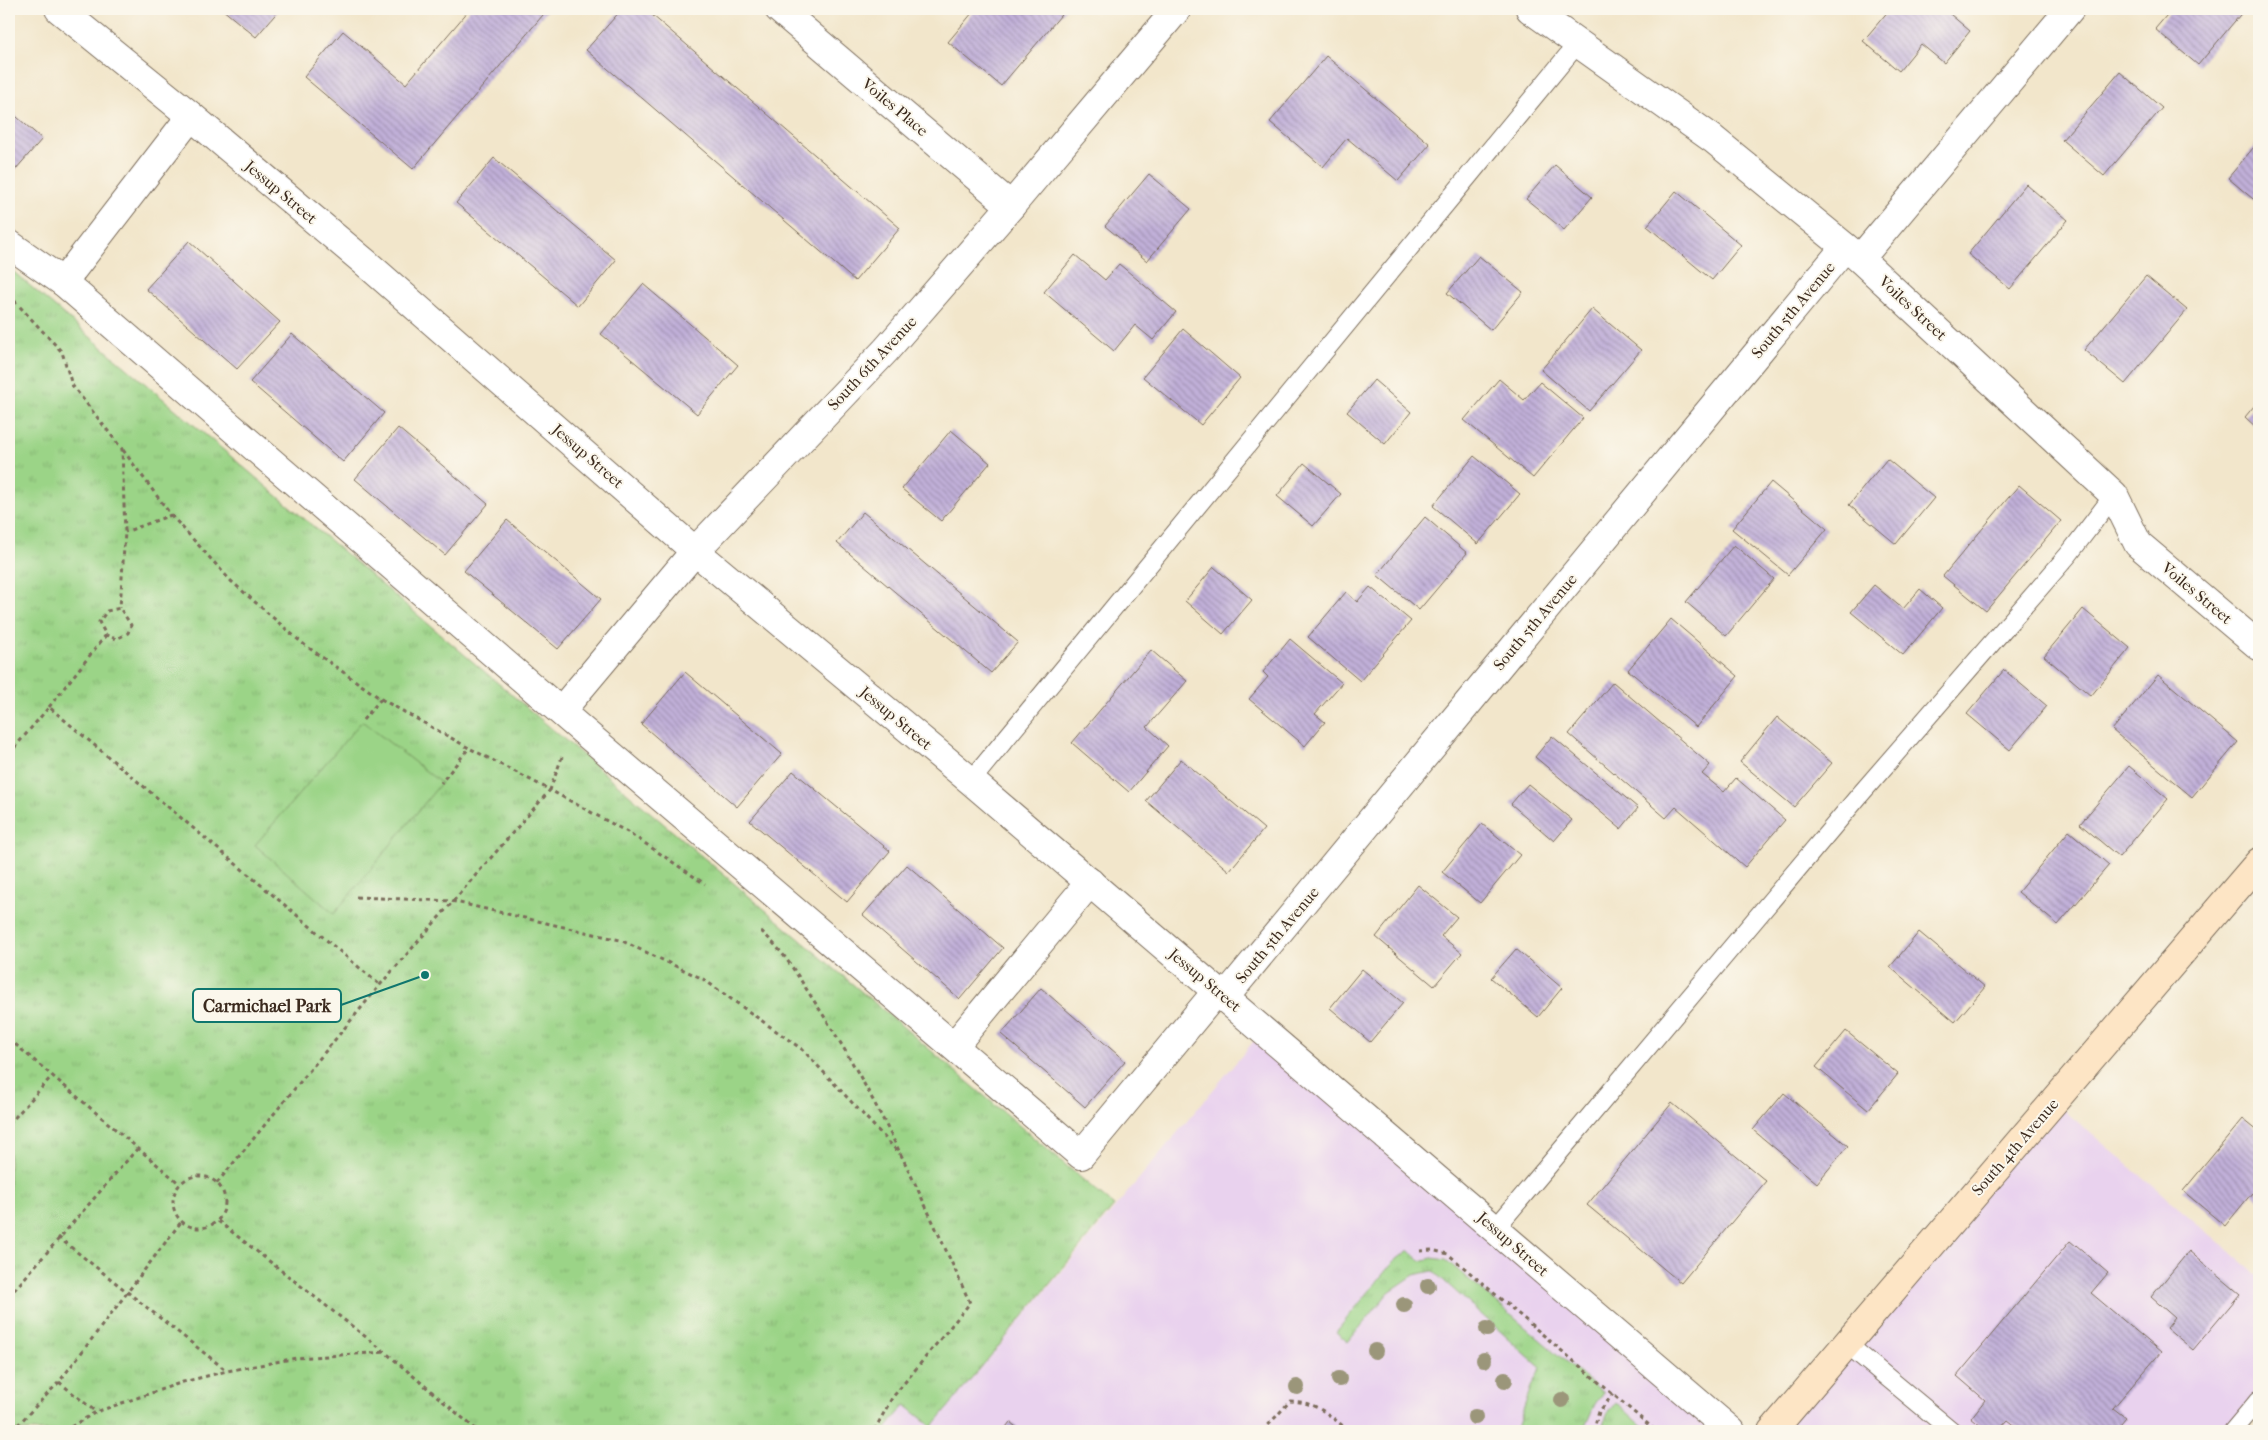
<svg xmlns="http://www.w3.org/2000/svg" width="2268" height="1440" font-family="'IM FELL French Canon',serif">
	<defs>
		<pattern id="grass-tufts" width="24" height="20" patternUnits="userSpaceOnUse" patternTransform="scale(1.25)"><rect width="24" height="20" fill="#9bd487"/><path d="M3 7l-1-3M5 7V3M7 7l1-3M15 17l-1-3M17 17v-4M19 17l1-3" fill="none" stroke="#86b674"/></pattern>
		<pattern id="building-back-hatch" width="6" height="6" patternUnits="userSpaceOnUse" patternTransform="scale(1.25)"><rect width="6" height="6" fill="#c1b0d9"/><path d="M-1 5l2 2M0 0l6 6M5-1l2 2" fill="none" stroke="#9e8faf"/></pattern>
	</defs>
	<rect width="100%" height="100%" fill="#fbf7ec"/>
	<filter id="ink" filterUnits="userSpaceOnUse"><feTurbulence type="fractalNoise" baseFrequency=".02" numOctaves="2"/><feDisplacementMap in="SourceGraphic" scale="10" xChannelSelector="R" yChannelSelector="G"/><feConvolveMatrix kernelMatrix="1 2 1 2 8 2 1 2 1" color-interpolation-filters="sRGB"/></filter>
	<filter id="wash" filterUnits="userSpaceOnUse"><feTurbulence type="fractalNoise" baseFrequency=".0096" numOctaves="4" result="noise"/><feDisplacementMap in="SourceGraphic" scale="20" xChannelSelector="R" yChannelSelector="G"/><feGaussianBlur stdDeviation="1.12" result="paint"/><feColorMatrix in="noise" values="0 0 0 0 0 0 0 0 0 0 0 0 0 0 0 0 0 1.4 0 .05"/><feComposite in="paint" operator="in"/></filter>
	<g filter="url(#wash)">
		<rect width="100%" height="100%" fill="#f2e6cb"/>
		<g fill="#e9d2ee">
			<path d="M1263,1030l468,401h-847l21,-26 27,22z"/>
			<path d="M2054,1102l205,174v124l-26,31h-461z"/>
		</g>
		<g fill="url(#grass-tufts)" stroke="#6b7f52">
			<path d="M9,268l1105,938 -182,221 -27,-22 -21,26h-875z"/>
			<path d="M1409,1250l11,11 12,-3 14,2 157,133 -8,11 -12,27h-36l-1,-2 -3,2h-27l15,-44 10,-19 -108,-97 -19,4 -25,17 -41,50 -12,-10 56,-69z"/>
			<path d="M1616,1402l32,29h-48l9,-20z"/>
		</g>
		<path fill="#9bd487" stroke="#6b7f52" d="M362,721l79,62 -107,131 -79,-69z"/>
		<g id="blocks">
			<g fill="url(#building-back-hatch)">
				<path d="M222,9h58l-24,28z"/>
				<path d="M470,9h78l-135,160 -109,-92 39,-46 63,53z"/>
				<path d="M622,9h23l255,219 -45,53 -269,-231z"/>
				<path d="M970,9h96l-65,77 -53,-44 25,-30z"/>
				<path d="M1890,9h54l26,22 -26,32 -23,-19 -22,27 -36,-30z"/>
				<path d="M2172,9h73l-47,56 -43,-36z"/>
				<path d="M1326,56l104,88 -32,37 -51,-43 -24,29 -53,-45z"/>
				<path d="M2120,72l42,36 -58,68 -42,-36z"/>
				<path d="M9,110l33,29 -33,38z"/>
				<path d="M2259,141v63l-31,-26z"/>
				<path d="M494,158l122,102 -38,46 -122,-103z"/>
				<path d="M1555,165l37,32 -28,33 -38,-31z"/>
				<path d="M1149,174l42,35 -44,52 -42,-35z"/>
				<path d="M2026,184l42,36 -58,69 -42,-35z"/>
				<path d="M1676,191l65,54 -29,35 -65,-54z"/>
				<path d="M189,241l91,81 -43,47 -91,-80z"/>
				<path d="M1075,255l30,25 14,-16 57,48 -23,28 -18,-15 -21,26 -70,-59z"/>
				<path d="M1479,256l44,36 -32,38 -44,-37z"/>
				<path d="M2146,276l41,34 -62,74 -41,-34z"/>
				<path d="M643,284l95,81 -41,49 -96,-80z"/>
				<path d="M1592,309l49,41 -52,61 -48,-41z"/>
				<path d="M1183,329l57,49 -39,47 -58,-48z"/>
				<path d="M292,334l92,79 -41,49 -93,-80z"/>
				<path d="M1499,379l25,21 16,-18 43,36 -50,60 -69,-58z"/>
				<path d="M1374,380l37,32 -26,32 -38,-32z"/>
				<path d="M2259,400v30l-14,-13z"/>
				<path d="M398,428l90,76 -43,51 -90,-76z"/>
				<path d="M951,430l39,33 -49,58 -39,-32z"/>
				<path d="M1474,456l46,38 -42,50 -45,-38z"/>
				<path d="M1887,459l47,39 -38,46 -47,-39z"/>
				<path d="M1304,463l37,31 -28,32 -36,-30z"/>
				<path d="M1771,482l56,47 -39,46 -56,-46z"/>
				<path d="M2019,485l42,36 -75,90 -43,-35z"/>
				<path d="M863,512l155,130 -27,31 -154,-130z"/>
				<path d="M1425,517l42,36 -48,57 -42,-35z"/>
				<path d="M507,520l94,79 -43,50 -94,-78z"/>
				<path d="M1734,545l40,34 -48,57 -40,-34z"/>
				<path d="M1214,567l38,33 -29,34 -38,-33z"/>
				<path d="M1874,585l29,24 17,-20 22,19 -39,47 -52,-43z"/>
				<path d="M1370,587l41,34 -51,60 -52,-44 38,-45 11,10z"/>
				<path d="M2083,609l47,39 -39,48 -47,-40z"/>
				<path d="M1671,619l67,57 -42,51 -68,-57z"/>
				<path d="M1290,639l52,44 -27,31 10,8 -20,24 -56,-47 19,-22 -5,-5z"/>
				<path d="M1151,650l36,31 -40,46 21,19 -39,46 -57,-49z"/>
				<path d="M2004,670l43,36 -37,44 -43,-36z"/>
				<path d="M685,672l97,82 -45,53 -96,-83z"/>
				<path d="M2158,675l80,67 -46,55 -80,-67z"/>
				<path d="M1613,682l97,83 -8,9 22,18 12,-14 49,42 -40,47 -69,-60 -10,11 -97,-84z"/>
				<path d="M1777,717l55,46 -38,44 -54,-45z"/>
				<path d="M1552,736l86,72 -17,21 -86,-72z"/>
				<path d="M1181,759l83,70 -35,42 -83,-70z"/>
				<path d="M2129,766l39,33 -49,58 -39,-33z"/>
				<path d="M793,771l97,80 -43,51 -97,-81z"/>
				<path d="M1528,784l44,36 -18,21 -43,-37z"/>
				<path d="M1482,824l38,31 -40,48 -38,-31z"/>
				<path d="M2069,831l40,34 -51,60 -40,-33z"/>
				<path d="M907,865l96,83 -43,51 -97,-84z"/>
				<path d="M1418,885l39,32 -16,19 21,17 -28,33 -58,-49z"/>
				<path d="M1919,932l66,55 -30,35 -65,-55z"/>
				<path d="M1516,949l46,39 -24,29 -47,-39z"/>
				<path d="M1362,969l41,34 -33,39 -40,-34z"/>
				<path d="M1041,988l84,73 -40,46 -84,-73z"/>
				<path d="M1846,1031l52,43 -30,36 -52,-43z"/>
				<path d="M1784,1093l64,53 -31,37 -64,-53z"/>
				<path d="M1672,1103l94,78 -85,102 -94,-78z"/>
				<path d="M2243,1119l16,13v68l-7,-7 -27,33 -42,-35z"/>
				<path d="M2070,1241l38,32 -17,20 70,59 -48,56 13,10 -11,13h-93l-14,-11 -10,11h-11l-16,-13 14,-18 -28,-24z"/>
				<path d="M2189,1251l51,43 -47,56 -26,-22 8,-10 -24,-21z"/>
				<path d="M1010,1422l11,9h-18z"/>
			</g>
		</g>
	</g>
	<g filter="url(#ink)">
		<use href="#blocks" fill-opacity="0" stroke="#7b6c5b" stroke-width="1"/>
		<g fill="none" stroke-linecap="round" stroke-linejoin="round">
			<defs>
				<g id="service">
					<path d="M971,781l607,-738"/>
					<path d="M1495,1229l363,-432 211,-243 45,-59"/>
					<path d="M1847,1344l105,87"/>
					<path d="M2233,1431l26,-31"/>
				</g>
				<g id="minor">
					<path d="M779,9l232,197"/>
					<path d="M1530,9l183,130 147,120 254,236 24,49 121,102"/>
					<path d="M9,244l54,38 128,-166"/>
					<path d="M1860,259l210,-250"/>
					<path d="M63,282l519,448 499,425 136,-164"/>
					<path d="M561,711l134,-160 191,-201 125,-144 166,-197"/>
					<path d="M1225,997l620,-750"/>
					<path d="M954,1046l136,-164"/>
				</g>
				<path id="tertiary" d="M59,9l132,107 176,148 328,287 276,230 760,650"/>
				<path id="secondary" d="M1772,1431l487,-569"/>
			</defs>
			<use href="#service" stroke="#7b6c5b" stroke-width="20"/>
			<use href="#minor" stroke="#7b6c5b" stroke-width="30"/>
			<use href="#tertiary" stroke="#7b6c5b" stroke-width="30"/>
			<use href="#secondary" stroke="#7b6c5b" stroke-width="30"/>
			<g stroke="#7b6c5b" stroke-width="3" stroke-dasharray="4 4" stroke-linecap="butt">
				<path d="M9,295l53,57 10,33 50,64 3,83 -5,76"/>
				<path d="M123,450l48,65 -46,17"/>
				<path d="M171,515l60,66 71,62 79,56 -19,22"/>
				<path d="M381,699l88,49 -28,35"/>
				<path d="M49,707l57,-72 -7,-13 8,-11 13,-3 11,17 -3,8 -12,6 -10,-4"/>
				<path d="M9,754l40,-47 331,278"/>
				<path d="M562,757l-12,33 81,44 74,50"/>
				<path d="M356,897l95,4 169,39 83,39 100,71 97,104"/>
				<path d="M761,931c25,22 39,49 57,76 61,93 106,195 152,296l-78,95 -18,33"/>
				<path d="M9,1039l171,145"/>
				<path d="M9,1124l43,-48"/>
				<circle cx="199" cy="1202" r="26"/>
				<path d="M217,1183l163,-198 170,-195 -81,-42"/>
				<path d="M218,1221l167,131 93,79"/>
				<path d="M58,1237l169,134"/>
				<path d="M1420,1251l12,-1 16,4 208,177"/>
				<path d="M9,1296l128,-147"/>
				<path d="M59,1382l37,30"/>
				<path d="M12,1431l47,-49 122,-160"/>
				<path d="M64,1431l32,-19 87,-30 44,-11 70,-13 88,-6"/>
				<path d="M1263,1431l27,-30c27,1 39,14 59,30"/>
				<path d="M1593,1431l6,-19 14,-18"/>
			</g>
			<use href="#service" stroke="#fff" stroke-width="18"/>
			<use href="#minor" stroke="#fff" stroke-width="28"/>
			<use href="#tertiary" stroke="#fff" stroke-width="28"/>
			<use href="#secondary" stroke="#fde5c5" stroke-width="28"/>
		</g>
		<g fill="#9b967a">
			<circle cx="1428" cy="1286" r="8"/>
			<circle cx="1404" cy="1305" r="8"/>
			<circle cx="1487" cy="1329" r="8"/>
			<circle cx="1375" cy="1351" r="8"/>
			<circle cx="1484" cy="1360" r="8"/>
			<circle cx="1339" cy="1379" r="8"/>
			<circle cx="1505" cy="1380" r="8"/>
			<circle cx="1297" cy="1387" r="8"/>
			<circle cx="1562" cy="1400" r="8"/>
			<circle cx="1475" cy="1417" r="8"/>
		</g>
	</g>
	<g text-anchor="middle" dominant-baseline="central" stroke-width="4" stroke-linejoin="round" paint-order="stroke">
		<g font-size="16" fill="#3b2a1e" stroke="#fbf7ec">
			<text transform="translate(895 107) rotate(40)">Voiles Place</text>
			<text transform="translate(281 192) rotate(40)">Jessup Street</text>
			<text transform="translate(1913 308) rotate(43)">Voiles Street</text>
			<text transform="translate(1793 310) rotate(-50)">South 5th Avenue</text>
			<text transform="translate(872 363) rotate(-47)">South 6th Avenue</text>
			<text transform="translate(588 456) rotate(41)">Jessup Street</text>
			<text transform="translate(2197 593) rotate(40)">Voiles Street</text>
			<text transform="translate(1535 622) rotate(-50)">South 5th Avenue</text>
			<text transform="translate(896 718) rotate(40)">Jessup Street</text>
			<text transform="translate(1277 935) rotate(-50)">South 5th Avenue</text>
			<text transform="translate(1205 980) rotate(40)">Jessup Street</text>
			<text transform="translate(2015 1147) rotate(-49)">South 4th Avenue</text>
			<text transform="translate(1513 1244) rotate(41)">Jessup Street</text>
		</g>
	</g>
	<path fill="none" stroke="#0f766e" stroke-width="2" d="M425 975L341 1005"/>
	<circle fill="#0f766e" stroke="#fbf7ec" stroke-width="2" cx="425" cy="975" r="5"/>
	<rect fill="#fbf7ec" stroke="#0f766e" stroke-width="2" x="193" y="989" width="148" height="33" rx="5"/>
	<g font-size="18" text-anchor="middle" font-weight="bold" fill="#3b2a1e">
		<text x="267" y="1012">Carmichael Park</text>
	</g>
	<rect width="2268" height="1440" fill="none" stroke="#fbf7ec" stroke-width="30"/>
</svg>
